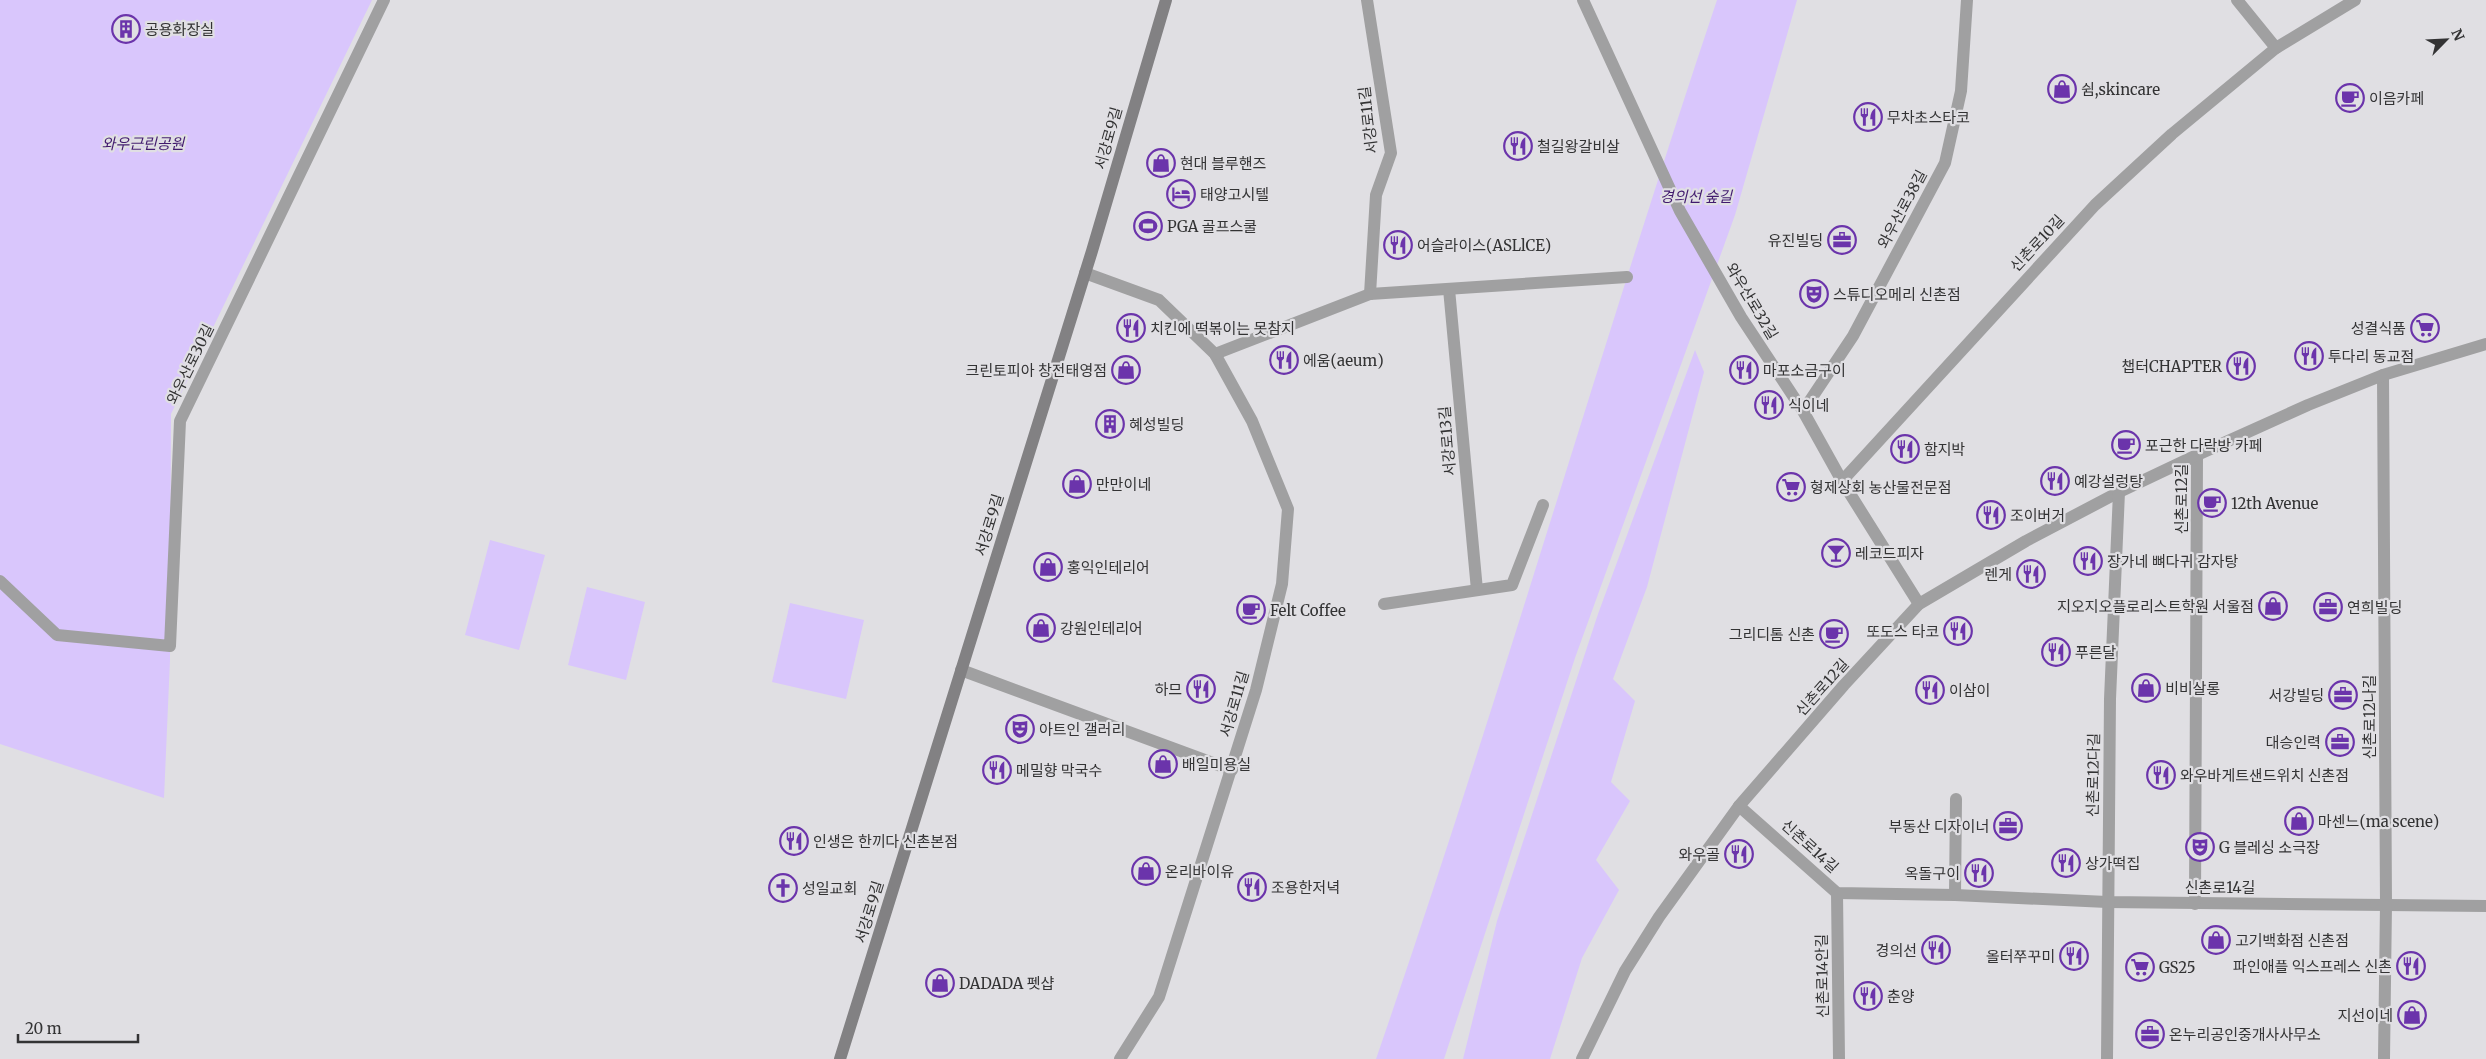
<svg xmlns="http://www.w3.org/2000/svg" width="2486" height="1059" font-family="Merriweather,'Noto Sans KR',serif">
	<rect width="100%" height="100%" fill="#e0dfe3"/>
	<g fill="#d9c6fc">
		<path d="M0,0h372l-201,414 -1,246 -6,138 -164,-54z"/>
		<path d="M1717,0h80l-62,215 -160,443 -131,401h-68c121,-350 223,-707 341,-1059z"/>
		<path d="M1695,350l9,22 -57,215 -34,92 22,22 -24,81 19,19 -34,59 23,30 -37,68 -32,101h-87l34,-138 101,-307z"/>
		<path d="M490,540l55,15 -26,95 -54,-15z"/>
		<path d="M587,587l58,15 -19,78 -58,-15z"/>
		<path d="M790,603l74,17 -18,79 -74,-17z"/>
	</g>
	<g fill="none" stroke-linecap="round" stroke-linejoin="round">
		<g stroke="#a0a0a1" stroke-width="12">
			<path d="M1367,0l24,153 -15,42 -6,99"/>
			<path d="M1583,0l97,211 61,106 62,94 39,70 77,123"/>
			<path d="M2237,0l39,48"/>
			<path d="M1085,273l74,27 56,54 37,67 36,88 -6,75 -26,106 -97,307 -39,62"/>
			<path d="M1449,289l28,301"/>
			<path d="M1215,354l155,-60 257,-17"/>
			<path d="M2383,375l3,529 -2,155"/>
			<path d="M1803,411l50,-75 92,-173 16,-72 6,-91"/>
			<path d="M1842,481l253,-276 77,-71 104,-86 79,-48"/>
			<path d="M0,581l57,54 113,11 10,-225 204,-421"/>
			<path d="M1384,604l128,-19 31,-80"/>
			<path d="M961,670l271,100"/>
			<path d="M1739,806l98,87 118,2 152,7 379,4"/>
			<path d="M1837,893l2,166"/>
			<path d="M1955,895l1,-96"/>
			<path d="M2195,904l2,-449"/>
			<path d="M1582,1059l43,-88 34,-54 80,-111 105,-121 75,-81 107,-63 93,-49 78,-37 111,-50 75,-30 103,-31"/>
			<path d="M2107,1059l3,-360 9,-207"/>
		</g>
		<path stroke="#828183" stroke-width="12" d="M840,1059l252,-808 74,-251"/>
	</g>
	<defs>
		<symbol id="building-ring" viewBox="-11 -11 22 22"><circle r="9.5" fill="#e0dfe3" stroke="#6b34ab" stroke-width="1.5"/><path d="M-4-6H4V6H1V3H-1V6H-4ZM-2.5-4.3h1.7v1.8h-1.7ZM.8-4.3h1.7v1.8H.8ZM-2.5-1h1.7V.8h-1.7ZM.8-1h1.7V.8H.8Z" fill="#6b34ab"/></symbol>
		<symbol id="shop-ring" viewBox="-11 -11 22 22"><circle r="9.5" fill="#e0dfe3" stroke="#6b34ab" stroke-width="1.5"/><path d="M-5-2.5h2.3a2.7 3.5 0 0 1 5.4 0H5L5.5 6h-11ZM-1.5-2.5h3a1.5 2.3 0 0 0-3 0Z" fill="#6b34ab"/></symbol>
		<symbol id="cafe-ring" viewBox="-11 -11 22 22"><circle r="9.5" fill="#e0dfe3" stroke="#6b34ab" stroke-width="1.5"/><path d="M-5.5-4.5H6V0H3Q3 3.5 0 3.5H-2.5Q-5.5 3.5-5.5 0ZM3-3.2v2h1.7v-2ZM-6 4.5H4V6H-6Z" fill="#6b34ab"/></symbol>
		<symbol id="restaurant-ring" viewBox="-11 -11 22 22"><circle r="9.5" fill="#e0dfe3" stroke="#6b34ab" stroke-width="1.5"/><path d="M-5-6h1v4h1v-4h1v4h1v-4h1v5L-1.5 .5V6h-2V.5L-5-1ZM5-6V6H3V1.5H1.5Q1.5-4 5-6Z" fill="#6b34ab"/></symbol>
		<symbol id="hotel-ring" viewBox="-11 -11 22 22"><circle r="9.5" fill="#e0dfe3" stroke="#6b34ab" stroke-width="1.5"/><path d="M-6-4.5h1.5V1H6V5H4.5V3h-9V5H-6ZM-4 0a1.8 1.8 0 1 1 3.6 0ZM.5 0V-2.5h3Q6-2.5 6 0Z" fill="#6b34ab"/></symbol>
		<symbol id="stadium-ring" viewBox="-11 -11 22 22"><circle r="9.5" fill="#e0dfe3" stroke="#6b34ab" stroke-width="1.5"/><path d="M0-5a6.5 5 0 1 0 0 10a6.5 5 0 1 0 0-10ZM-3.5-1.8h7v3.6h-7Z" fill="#6b34ab"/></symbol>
		<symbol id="office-ring" viewBox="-11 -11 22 22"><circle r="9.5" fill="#e0dfe3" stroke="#6b34ab" stroke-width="1.5"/><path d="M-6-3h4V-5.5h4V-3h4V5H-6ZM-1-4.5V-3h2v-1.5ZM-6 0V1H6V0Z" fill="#6b34ab"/></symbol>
		<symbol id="theatre-ring" viewBox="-11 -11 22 22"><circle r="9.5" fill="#e0dfe3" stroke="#6b34ab" stroke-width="1.5"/><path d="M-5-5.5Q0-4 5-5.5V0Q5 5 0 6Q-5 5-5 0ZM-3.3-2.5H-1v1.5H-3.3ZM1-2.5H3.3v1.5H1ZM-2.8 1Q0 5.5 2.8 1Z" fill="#6b34ab"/></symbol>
		<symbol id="supermarket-ring" viewBox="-11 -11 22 22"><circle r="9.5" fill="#e0dfe3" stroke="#6b34ab" stroke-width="1.5"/><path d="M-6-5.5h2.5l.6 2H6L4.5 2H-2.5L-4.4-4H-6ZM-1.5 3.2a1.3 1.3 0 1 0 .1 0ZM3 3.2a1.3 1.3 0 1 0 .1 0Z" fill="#6b34ab"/></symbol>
		<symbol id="bar-ring" viewBox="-11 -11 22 22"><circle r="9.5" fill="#e0dfe3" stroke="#6b34ab" stroke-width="1.5"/><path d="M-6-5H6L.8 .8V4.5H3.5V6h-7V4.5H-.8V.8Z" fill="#6b34ab"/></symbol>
		<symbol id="church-ring" viewBox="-11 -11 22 22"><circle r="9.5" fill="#e0dfe3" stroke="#6b34ab" stroke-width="1.5"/><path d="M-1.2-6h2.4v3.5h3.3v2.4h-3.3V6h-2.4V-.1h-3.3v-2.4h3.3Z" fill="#6b34ab"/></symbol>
	</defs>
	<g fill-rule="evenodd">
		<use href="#building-ring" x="110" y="13" width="32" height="32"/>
		<use href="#shop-ring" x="2046" y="73" width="32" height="32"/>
		<use href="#cafe-ring" x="2334" y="82" width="32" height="32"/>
		<use href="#restaurant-ring" x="1852" y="101" width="32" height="32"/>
		<use href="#restaurant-ring" x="1502" y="130" width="32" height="32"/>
		<use href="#shop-ring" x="1145" y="147" width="32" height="32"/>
		<use href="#hotel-ring" x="1165" y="178" width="32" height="32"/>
		<use href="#stadium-ring" x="1132" y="210" width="32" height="32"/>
		<use href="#office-ring" x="1826" y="224" width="32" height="32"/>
		<use href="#restaurant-ring" x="1382" y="229" width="32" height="32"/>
		<use href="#theatre-ring" x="1798" y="278" width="32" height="32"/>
		<use href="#restaurant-ring" x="1115" y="312" width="32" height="32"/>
		<use href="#supermarket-ring" x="2409" y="312" width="32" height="32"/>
		<use href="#restaurant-ring" x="2293" y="340" width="32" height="32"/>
		<use href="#restaurant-ring" x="1268" y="344" width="32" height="32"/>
		<use href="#restaurant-ring" x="2225" y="350" width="32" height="32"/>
		<use href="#shop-ring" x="1110" y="354" width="32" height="32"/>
		<use href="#restaurant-ring" x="1728" y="354" width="32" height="32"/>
		<use href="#restaurant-ring" x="1753" y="389" width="32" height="32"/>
		<use href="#building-ring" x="1094" y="408" width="32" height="32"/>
		<use href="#cafe-ring" x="2110" y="429" width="32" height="32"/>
		<use href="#restaurant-ring" x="1889" y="433" width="32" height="32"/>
		<use href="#restaurant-ring" x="2039" y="465" width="32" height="32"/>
		<use href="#shop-ring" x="1061" y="468" width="32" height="32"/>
		<use href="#supermarket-ring" x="1775" y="471" width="32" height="32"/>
		<use href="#cafe-ring" x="2196" y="487" width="32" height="32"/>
		<use href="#restaurant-ring" x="1975" y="499" width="32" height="32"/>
		<use href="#bar-ring" x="1820" y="537" width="32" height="32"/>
		<use href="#restaurant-ring" x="2072" y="545" width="32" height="32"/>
		<use href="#shop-ring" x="1032" y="551" width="32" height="32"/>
		<use href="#restaurant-ring" x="2015" y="558" width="32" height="32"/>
		<use href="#shop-ring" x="2257" y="590" width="32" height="32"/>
		<use href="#office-ring" x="2312" y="591" width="32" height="32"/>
		<use href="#cafe-ring" x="1235" y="594" width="32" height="32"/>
		<use href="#shop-ring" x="1025" y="612" width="32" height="32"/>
		<use href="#restaurant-ring" x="1942" y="615" width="32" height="32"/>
		<use href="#cafe-ring" x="1818" y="618" width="32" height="32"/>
		<use href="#restaurant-ring" x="2040" y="636" width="32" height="32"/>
		<use href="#shop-ring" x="2130" y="672" width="32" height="32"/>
		<use href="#restaurant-ring" x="1185" y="673" width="32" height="32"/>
		<use href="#restaurant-ring" x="1914" y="674" width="32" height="32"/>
		<use href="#office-ring" x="2327" y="679" width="32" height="32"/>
		<use href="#theatre-ring" x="1004" y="713" width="32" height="32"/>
		<use href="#office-ring" x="2324" y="726" width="32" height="32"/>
		<use href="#shop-ring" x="1147" y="748" width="32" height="32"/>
		<use href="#restaurant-ring" x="981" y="754" width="32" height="32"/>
		<use href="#restaurant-ring" x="2145" y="759" width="32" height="32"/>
		<use href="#shop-ring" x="2283" y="805" width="32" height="32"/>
		<use href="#office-ring" x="1992" y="810" width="32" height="32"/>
		<use href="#restaurant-ring" x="778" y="825" width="32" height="32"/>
		<use href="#theatre-ring" x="2184" y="831" width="32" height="32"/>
		<use href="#restaurant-ring" x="1723" y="838" width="32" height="32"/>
		<use href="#restaurant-ring" x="2050" y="847" width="32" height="32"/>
		<use href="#shop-ring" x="1130" y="855" width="32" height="32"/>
		<use href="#restaurant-ring" x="1963" y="857" width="32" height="32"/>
		<use href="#restaurant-ring" x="1236" y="871" width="32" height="32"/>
		<use href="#church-ring" x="767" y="872" width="32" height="32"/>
		<use href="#shop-ring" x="2200" y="924" width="32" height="32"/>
		<use href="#restaurant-ring" x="1920" y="934" width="32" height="32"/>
		<use href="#restaurant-ring" x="2058" y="940" width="32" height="32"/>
		<use href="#restaurant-ring" x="2395" y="950" width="32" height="32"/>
		<use href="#supermarket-ring" x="2124" y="951" width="32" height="32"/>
		<use href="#shop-ring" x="924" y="967" width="32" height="32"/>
		<use href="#restaurant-ring" x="1852" y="980" width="32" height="32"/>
		<use href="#shop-ring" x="2396" y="999" width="32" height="32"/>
		<use href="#office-ring" x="2134" y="1018" width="32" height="32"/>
	</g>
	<g text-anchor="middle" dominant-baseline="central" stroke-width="4.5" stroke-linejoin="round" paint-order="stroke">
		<g font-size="15" fill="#333334" stroke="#e0dfe3" text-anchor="start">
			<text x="145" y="29">공용화장실</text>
			<text x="2081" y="89">쉼,skincare</text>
			<text x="2369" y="98">이음카페</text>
			<text x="1887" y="117">무차초스타코</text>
			<text x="1537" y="146">철길왕갈비살</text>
			<text x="1180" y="163">현대 블루핸즈</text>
			<text x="1200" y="194">태양고시텔</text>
			<text x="1167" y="226">PGA 골프스쿨</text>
			<text x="1823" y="240" text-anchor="end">유진빌딩</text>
			<text x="1417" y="245">어슬라이스(ASLlCE)</text>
			<text x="1833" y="294">스튜디오메리 신촌점</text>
			<text x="1150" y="328">치킨에 떡볶이는 못참지</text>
			<text x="2406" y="328" text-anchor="end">성결식품</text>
			<text x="2328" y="356">투다리 동교점</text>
			<text x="1303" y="360">에움(aeum)</text>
			<text x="2222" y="366" text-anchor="end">챕터CHAPTER</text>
			<text x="1107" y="370" text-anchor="end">크린토피아 창전태영점</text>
			<text x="1763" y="370">마포소금구이</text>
			<text x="1788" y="405">식이네</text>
			<text x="1129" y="424">혜성빌딩</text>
			<text x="2145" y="445">포근한 다락방 카페</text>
			<text x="1924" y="449">함지박</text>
			<text x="2074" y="481">예강설렁탕</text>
			<text x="1096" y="484">만만이네</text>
			<text x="1810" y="487">형제상회 농산물전문점</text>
			<text x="2231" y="503">12th Avenue</text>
			<text x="2010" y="515">조이버거</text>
			<text x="1855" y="553">레코드피자</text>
			<text x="2107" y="561">장가네 뼈다귀 감자탕</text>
			<text x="1067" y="567">홍익인테리어</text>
			<text x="2012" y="574" text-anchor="end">렌게</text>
			<text x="2254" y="606" text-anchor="end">지오지오플로리스트학원 서울점</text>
			<text x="2347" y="607">연희빌딩</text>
			<text x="1270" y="610">Felt Coffee</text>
			<text x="1060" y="628">강원인테리어</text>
			<text x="1939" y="631" text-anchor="end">또도스 타코</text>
			<text x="1815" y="634" text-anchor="end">그리디톰 신촌</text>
			<text x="2075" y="652">푸른달</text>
			<text x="2165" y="688">비비살롱</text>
			<text x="1182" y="689" text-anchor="end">하므</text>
			<text x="1949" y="690">이삼이</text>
			<text x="2324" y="695" text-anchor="end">서강빌딩</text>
			<text x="1039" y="729">아트인 갤러리</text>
			<text x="2321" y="742" text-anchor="end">대승인력</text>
			<text x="1182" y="764">배일미용실</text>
			<text x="1016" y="770">메밀향 막국수</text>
			<text x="2180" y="775">와우바게트샌드위치 신촌점</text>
			<text x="2318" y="821">마센느(ma scene)</text>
			<text x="1989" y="826" text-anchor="end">부동산 디자이너</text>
			<text x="813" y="841">인생은 한끼다 신촌본점</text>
			<text x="2219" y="847">G 블레싱 소극장</text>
			<text x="1720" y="854" text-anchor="end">와우골</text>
			<text x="2085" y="863">상가떡집</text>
			<text x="1165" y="871">온리바이유</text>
			<text x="1960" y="873" text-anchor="end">옥돌구이</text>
			<text x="1271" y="887">조용한저녁</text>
			<text x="802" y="888">성일교회</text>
			<text x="2235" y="940">고기백화점 신촌점</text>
			<text x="1917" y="950" text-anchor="end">경의선</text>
			<text x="2055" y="956" text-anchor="end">올터쭈꾸미</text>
			<text x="2392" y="966" text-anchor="end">파인애플 익스프레스 신촌</text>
			<text x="2159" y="967">GS25</text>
			<text x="959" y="983">DADADA 펫샵</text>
			<text x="1887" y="996">춘양</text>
			<text x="2393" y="1015" text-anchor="end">지선이네</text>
			<text x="2169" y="1034">온누리공인중개사사무소</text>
		</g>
		<g font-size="15" fill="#333334" stroke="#e0dfe3">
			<text transform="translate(1368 120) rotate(-97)">서강로11길</text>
			<text transform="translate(1108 138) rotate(-74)">서강로9길</text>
			<text transform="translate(1902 209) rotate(-62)">와우산로38길</text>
			<text transform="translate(2037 243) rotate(-47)">신촌로10길</text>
			<text transform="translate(1752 301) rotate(59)">와우산로32길</text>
			<text transform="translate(190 364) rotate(-64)">와우산로30길</text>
			<text transform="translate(1447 441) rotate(-95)">서강로13길</text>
			<text transform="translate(2181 499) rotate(-90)">신촌로12길</text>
			<text transform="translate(989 525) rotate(-73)">서강로9길</text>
			<text transform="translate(1822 687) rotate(-48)">신촌로12길</text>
			<text transform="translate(1234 704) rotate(-74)">서강로11길</text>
			<text transform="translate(2369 717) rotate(-90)">신촌로12나길</text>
			<text transform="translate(2093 775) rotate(-89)">신촌로12다길</text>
			<text transform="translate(1810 846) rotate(42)">신촌로14길</text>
			<text x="2220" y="887">신촌로14길</text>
			<text transform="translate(869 912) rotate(-73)">서강로9길</text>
			<text transform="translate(1822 976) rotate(-91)">신촌로14안길</text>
		</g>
		<g font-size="15" font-style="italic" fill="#411a6e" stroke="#e0dfe3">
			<text x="143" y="143">와우근린공원</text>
			<text x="1696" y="196">경의선 숲길</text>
		</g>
	</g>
	<g transform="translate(2446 40) rotate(66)" stroke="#e0dfe3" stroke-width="4" paint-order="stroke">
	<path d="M0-4L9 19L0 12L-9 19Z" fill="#333334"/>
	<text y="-8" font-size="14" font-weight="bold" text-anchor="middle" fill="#333334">N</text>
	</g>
	<path d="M18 1034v8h120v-8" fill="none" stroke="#333334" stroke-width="2.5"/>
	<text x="25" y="1034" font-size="15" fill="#333334" stroke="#e0dfe3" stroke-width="4" paint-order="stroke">20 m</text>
</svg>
